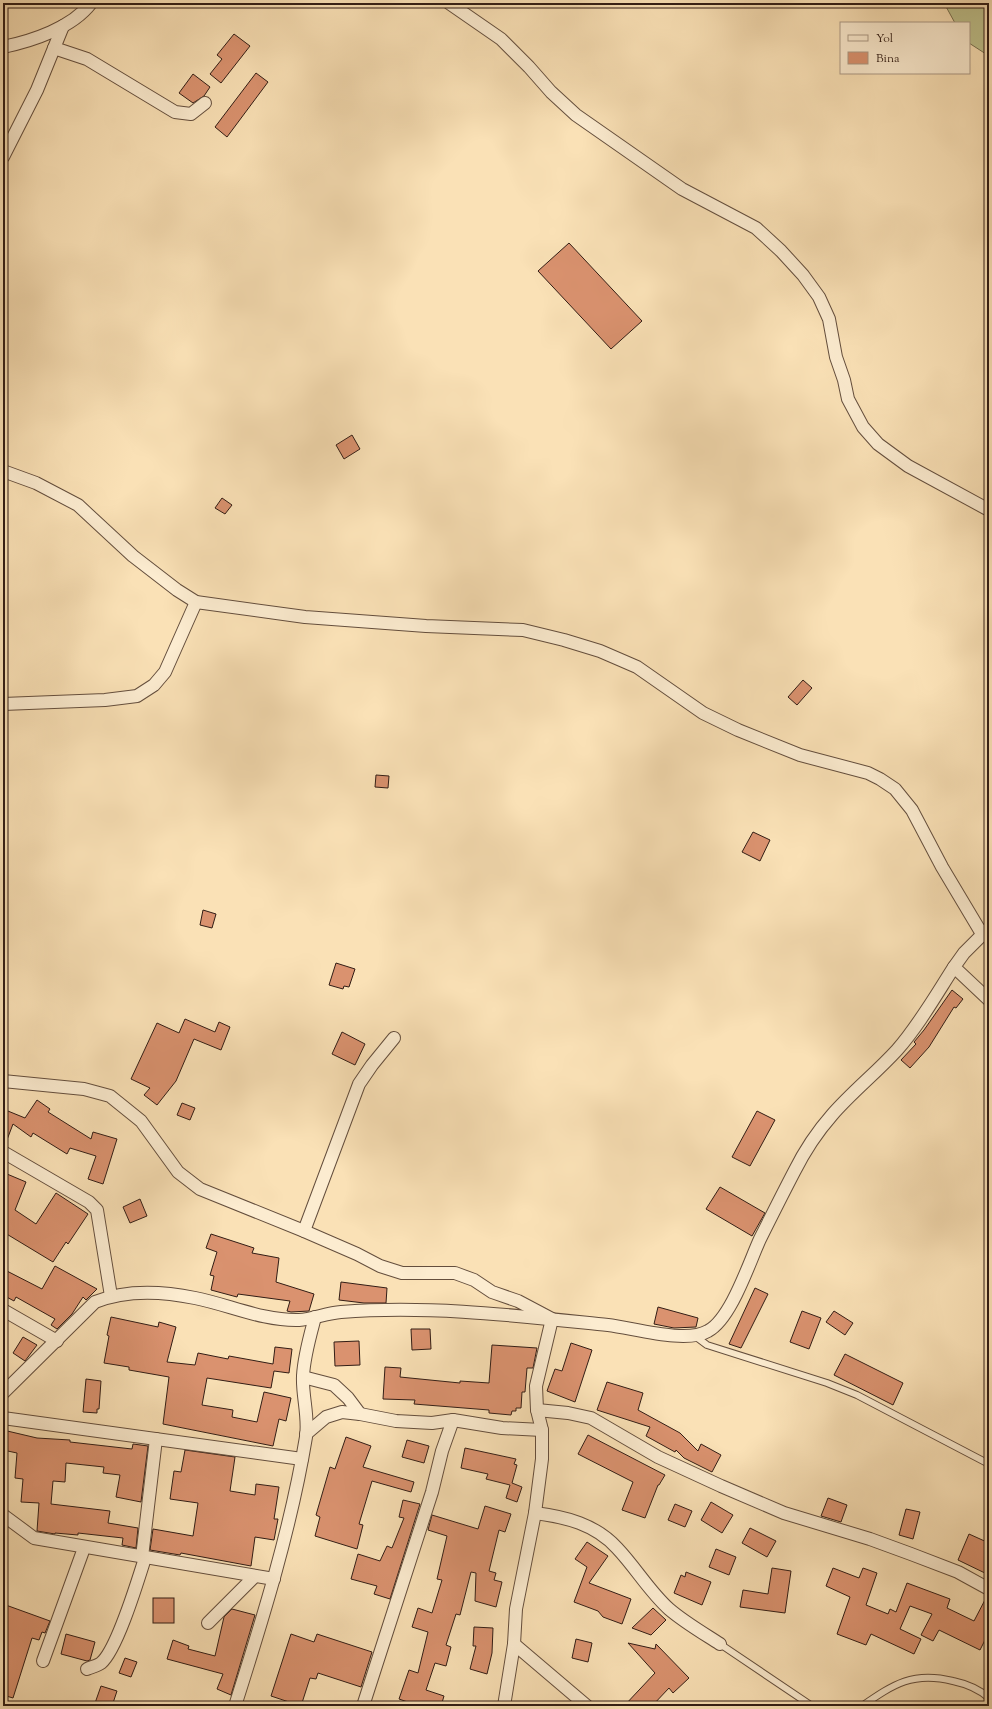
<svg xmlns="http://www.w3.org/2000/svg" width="992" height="1709" font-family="'Sorts Mill Goudy',serif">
	<rect width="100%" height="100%" fill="#fae1b6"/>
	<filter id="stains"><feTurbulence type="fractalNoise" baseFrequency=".005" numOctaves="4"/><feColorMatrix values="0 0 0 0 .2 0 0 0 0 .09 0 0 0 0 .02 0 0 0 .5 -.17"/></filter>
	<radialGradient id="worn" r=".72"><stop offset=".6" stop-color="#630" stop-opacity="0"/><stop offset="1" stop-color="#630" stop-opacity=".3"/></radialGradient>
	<path fill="#bfc28d" stroke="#787051" d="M944,3h45v53l-20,-13v-20h-14z"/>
	<g fill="#da926f" stroke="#321d15">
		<path d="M234,34l16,12 -29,37 -11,-9 12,-15 -5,-4z"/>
		<path d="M256,73l12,9 -41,55 -12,-10z"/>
		<path d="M193,74l17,13 -6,9 -11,7 -14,-10z"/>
		<path d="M569,243l73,78 -31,28 -73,-78z"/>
		<path d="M352,435l8,14 -16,10 -8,-14z"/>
		<path d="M222,498l10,7 -7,9 -10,-6z"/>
		<path d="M803,680l9,8 -15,17 -9,-8z"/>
		<path d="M376,775l13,1 -1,12 -13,-1z"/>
		<path d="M753,832l17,8 -10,21 -18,-9z"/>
		<path d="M203,910l13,4 -4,14 -12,-3z"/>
		<path d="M336,963l19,6 -6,18 -5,-1 -1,3 -14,-4z"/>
		<path d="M952,990l11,9 -7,9 -2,-1 -25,40 -19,21 -9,-8 15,-16 -2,-2 10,-12z"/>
		<path d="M185,1019l30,13 4,-10 11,5 -9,23 -27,-11 -18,42 -19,24 -13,-10 6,-7 -19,-9 26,-56 22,10z"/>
		<path d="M342,1032l23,12 -10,21 -23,-11z"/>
		<path d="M37,1100l13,9 -2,3 43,27 2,-7 24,7 -14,45 -15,-5 8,-23 -26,-8 -3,6 -34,-21 -2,4 -18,-13 -8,21h-2v-36l22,9z"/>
		<path d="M182,1103l13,5 -5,12 -13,-5z"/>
		<path d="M757,1111l18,9 -25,46 -18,-9z"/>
		<path d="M7,1174l19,8 -11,28 21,14 20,-31 32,21 -20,30 -2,-2 -13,20 -48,-29 -2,4v-53z"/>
		<path d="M720,1187l45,26 -13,23 -46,-27z"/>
		<path d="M140,1199l7,17 -17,7 -7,-16z"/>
		<path d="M211,1234l43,14 -2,5 27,5 -3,24 38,12 -5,17 -18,1 -4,-1 3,-10 -52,-7 -1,3 -26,-7 3,-14 -4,-1 7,-23 -11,-4z"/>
		<path d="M55,1266l42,23 -11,11 -3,-3 -11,17 -15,15 -6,-4 4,-6 -39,-22 -2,4 -11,-6v-26l39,20z"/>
		<path d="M341,1282l46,6 -1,15h-22l-25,-3z"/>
		<path d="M755,1288l13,6 -27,54 -12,-4z"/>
		<path d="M658,1307l40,11 -2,9 -22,1 -20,-4z"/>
		<path d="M802,1311l19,7 -12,31 -19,-7z"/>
		<path d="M834,1311l19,12 -8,12 -19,-13z"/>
		<path d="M111,1317l47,10 1,-5 17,5 -9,35 28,3 3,-12 30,6 1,-3 44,8 2,-17 17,2 -3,24 -15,-2 -3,17 -64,-10 -5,27 31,5 -1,7 25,5 7,-30 27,6 -5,23 -7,-2 -6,27 -110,-22 6,-47 -40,-7v-3l-25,-4 5,-27 -2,-1z"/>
		<path d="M411,1329h19l1,20 -19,1z"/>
		<path d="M23,1337l14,8 -12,16 -12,-8z"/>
		<path d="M359,1341l1,24 -25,1 -1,-24z"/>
		<path d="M571,1343l21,7 -17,52 -28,-11 8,-22 7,2z"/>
		<path d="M492,1345l45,3 -4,20h-6l-2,24h-3l-1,16h-5v3h-4l-1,4 -22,-2v-3l-75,-6 1,-4 -32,-1 2,-32 16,1 -1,9 60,6v-2l29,2z"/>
		<path d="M845,1354l58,29 -10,22 -59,-30z"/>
		<path d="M86,1379l15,2 -2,28h-2v4l-14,-1z"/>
		<path d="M607,1382l36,11 -5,17 42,23 18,18 3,-7 20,11 -9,17 -28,-14 -8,-8 -1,2 -29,-16 4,-9 -53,-17z"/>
		<path d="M3,1430l34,8 33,2v2l62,7 1,-5 15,2 -7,56 -25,-5 4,-22 -17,-2 1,-6 -38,-4 -1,19 -12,-1 -2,23 59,7 -2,12 30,5 -2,20 -14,-3 1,-7 -45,-5v2l-23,-2v1l-18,-3 2,-28 -18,-1 2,-23 -8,-1 2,-25 -14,-3z"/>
		<path d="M588,1435l77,40 -6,10h-1l-13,33 -23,-8 11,-28 -55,-28z"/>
		<path d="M346,1437l25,9 -8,21 51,15 -3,10 -39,-11 -13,43 4,1 -6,24 -42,-13 5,-19 -4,-2 14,-48 5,2z"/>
		<path d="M407,1440l22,6 -5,17 -22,-6z"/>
		<path d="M465,1448l51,11 -2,5 3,1 -5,18 10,4 -5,15 -11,-4 4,-13 -24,-6 2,-5 -27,-6z"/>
		<path d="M185,1450l50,7 -5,34 25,4 1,-11 23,3 -5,32h4l-4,21 -19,-3 -4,29 -70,-13 -1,2 -30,-5 3,-21 40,7 5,-33 -28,-4 4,-28 7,1z"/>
		<path d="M828,1498l19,7 -6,17 -20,-6z"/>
		<path d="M403,1500l17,4 -30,95 -16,-5 3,-8 -26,-7 7,-25 22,7 7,-15 5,2 12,-30 -5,-1z"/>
		<path d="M711,1502l22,13 -11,18 -21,-13z"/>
		<path d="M675,1504l17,7 -7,16 -17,-7z"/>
		<path d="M485,1506l26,8 -6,18 -6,-2 -10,41 7,2 -2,7 8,2 -6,25 -21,-6 1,-28 -5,-1 -11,43 -4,-1 -10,31 5,2 -5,19 -11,-3 -9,27 18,6 -3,10h-22l-20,-7 10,-29 9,3 10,-41 -16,-5 6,-19 14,5 10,-33 -5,-1 10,-43 -19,-6 4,-15 46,14z"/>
		<path d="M906,1509l14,3 -7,27 -14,-4z"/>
		<path d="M750,1528l26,13 -9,16 -25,-14z"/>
		<path d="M969,1534l20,9v32l-31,-15z"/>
		<path d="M587,1542l21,14 -19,27 42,16 -9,25 -19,-7 -5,-6 -24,-9 13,-35 -12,-8z"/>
		<path d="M716,1549l20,8 -7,18 -20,-8z"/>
		<path d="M772,1568l19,3 -6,42 -45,-6 3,-17 25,4z"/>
		<path d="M833,1568l26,10 4,-10 14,5 -11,32 22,9 2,-5 6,3 11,-29 43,16 -3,9 27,13 13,-25h2v36l-9,18 -41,-20 -6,11 -12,-6 11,-21 -22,-8 -10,23 21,10 -7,15 -43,-20 -5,11 -29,-11 13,-37 -24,-11z"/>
		<path d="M686,1572l25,10 -9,23 -28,-12 7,-18 4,2z"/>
		<rect x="153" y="1598" width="21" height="25"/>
		<path d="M3,1604l47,17 -5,12 -3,-1 -3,8 -7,-2 -19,60 -10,-3z"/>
		<path d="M653,1608l13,12 -15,15 -19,-7z"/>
		<path d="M232,1609l23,6 -24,80 -14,-6 6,-15 -56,-15 6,-19 16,6 -1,3 27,7 9,-39z"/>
		<path d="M474,1627l19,1 -1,25 -5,21 -17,-5 6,-23h-3z"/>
		<path d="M66,1634l29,8 -5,18 -3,1 -26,-7z"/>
		<path d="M291,1634l23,8 3,-8 55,18 -11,35 -43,-14 -2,6 -6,-1 -9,28 -30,-10z"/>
		<path d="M576,1639l16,4 -4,19 -16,-4z"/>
		<path d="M628,1643l27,6 1,-5 33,34 -16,15 -4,-5 -17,18h-28l31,-33z"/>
		<path d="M125,1658l12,4 -6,15 -12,-4z"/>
		<path d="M101,1686l16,5 -5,15h-18z"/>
	</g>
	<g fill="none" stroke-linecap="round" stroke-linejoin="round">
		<defs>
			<g id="lane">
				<path d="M695,1336l12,9 120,38 30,12 132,69"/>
				<path d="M720,1644l92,62"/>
				<path d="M862,1706c32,-22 51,-35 91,-25 14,3 25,7 36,17"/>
			</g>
			<g id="street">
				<path d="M449,3l52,36 28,28 22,25 25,23 106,74 74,39 25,23 22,24 16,22 10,22 7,38 8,23 4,19 15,28 15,17 30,22 81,44"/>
				<path d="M3,47c29,-6 69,-19 88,-44"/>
				<path d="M54,48l33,11 88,53 16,2 14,-11"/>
				<path d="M3,157l34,-67 26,-64"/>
				<path d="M3,471l33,12 42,22 55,51 44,34 19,12 109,15 121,9 97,4 41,10 36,11 37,16 66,46 35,17 62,25 68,18 12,6 15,10 17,21 30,57 40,67"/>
				<path d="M3,704l102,-4 32,-4 17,-11 11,-13 31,-70"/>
				<path d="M989,928l-25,25 -10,14 35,33"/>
				<path d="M3,1081l81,8 26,7 31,25 37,51 22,17 104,42 53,23 23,12 22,7h53l19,7 18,12 26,9 34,18 -16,67 1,24 5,20v29l-7,54 -19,96 -2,35 -10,62"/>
				<path d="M3,1152l86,50 8,8 14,86"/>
				<path d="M304,1231l55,-147 13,-19 22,-27"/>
				<path d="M3,1310l54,31"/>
				<path d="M303,1377l31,8 14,13 12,16"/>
				<path d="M3,1393l92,-91c32,-13 66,-11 100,-4 35,7 68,23 104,22 14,-1 28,-7 42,-8 89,-7 179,4 267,13 26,3 78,19 100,6 23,-12 41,-68 52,-92 11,-22 22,-44 34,-67 10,-20 23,-40 38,-57 20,-23 44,-42 65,-65 22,-25 39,-55 57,-83"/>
				<path d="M537,1410l31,3 23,5 67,39 63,29 63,27 86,26 41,15 47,18 31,17"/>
				<path d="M3,1418l299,41"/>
				<path d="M306,1434l20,-17 16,-5 18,2 36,7 36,2 21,-3 49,8 40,2"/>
				<path d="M535,1513c31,4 60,11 82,35 19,20 32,43 52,61 15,13 34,24 51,35"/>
				<path d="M3,1515l31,23 240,41"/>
				<path d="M142,1557l14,-118"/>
				<path d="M208,1623l47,-47"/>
				<path d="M514,1644l73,62"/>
				<path d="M43,1661l41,-113"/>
				<path d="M87,1669c4,-2 10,-3 14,-6 16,-13 37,-83 44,-105"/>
				<path d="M235,1706c28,-88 56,-178 71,-269 3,-21 -4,-41 -3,-61 1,-20 7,-40 12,-59"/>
				<path d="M363,1706l69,-214 10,-41 11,-31"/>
			</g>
		</defs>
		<use href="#lane" stroke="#644e3d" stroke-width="8"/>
		<use href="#street" stroke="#644e3d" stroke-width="14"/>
		<use href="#lane" stroke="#fcecd0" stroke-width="6"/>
		<use href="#street" stroke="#fcecd0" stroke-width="12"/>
	</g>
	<rect width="992" height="1709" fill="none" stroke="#fae1b6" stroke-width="16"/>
	<rect x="4" y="4" width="984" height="1701" fill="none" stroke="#321d15" stroke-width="2"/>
	<rect x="8" y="8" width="976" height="1693" fill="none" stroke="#321d15"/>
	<rect x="840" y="22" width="130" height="52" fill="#fcecd0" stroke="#ab9985"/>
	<rect x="848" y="35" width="20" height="6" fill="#fcecd0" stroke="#ab9985"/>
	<text x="876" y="42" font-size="12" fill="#321d15">Yol</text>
	<rect x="848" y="52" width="20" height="12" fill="#da926f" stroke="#ab9985"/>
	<text x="876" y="62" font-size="12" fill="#321d15">Bina</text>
	<rect width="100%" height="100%" filter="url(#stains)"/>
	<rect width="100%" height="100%" fill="url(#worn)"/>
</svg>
